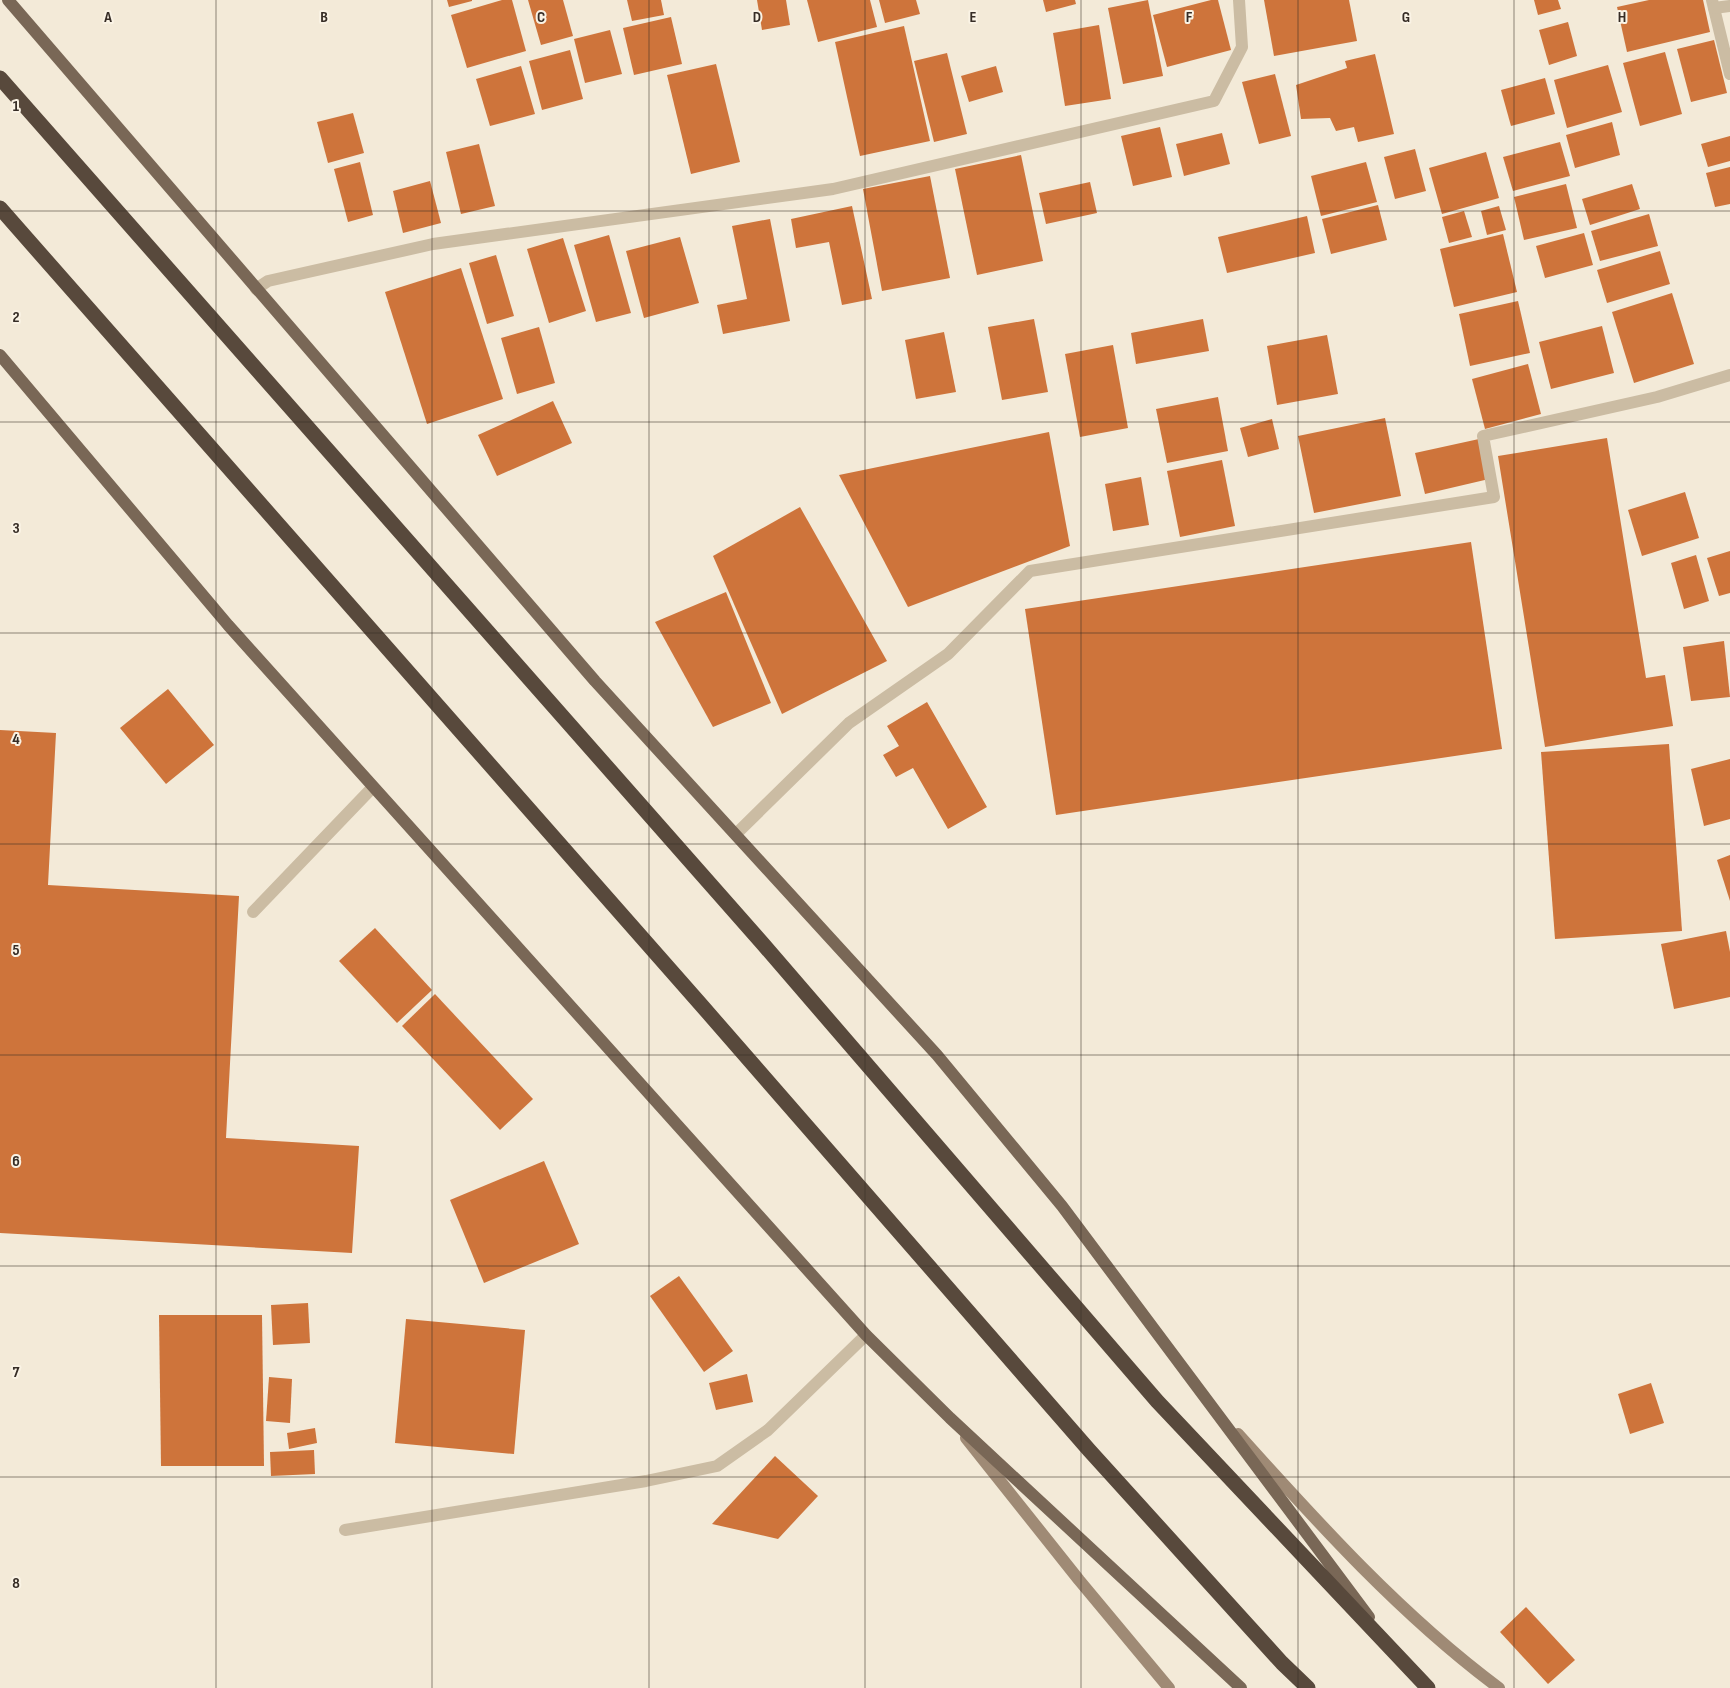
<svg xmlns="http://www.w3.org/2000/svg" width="1730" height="1688" font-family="'Sofia Sans Condensed',sans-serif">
	<rect width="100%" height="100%" fill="#f3ead8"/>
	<g fill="#ce743b">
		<path d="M447,0h25v1l-23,6z"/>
		<path d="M502,0h10l14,51 -59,17 -16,-53z"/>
		<path d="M528,0h35l10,36 -32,9z"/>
		<path d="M627,0h34l3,15 -32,6z"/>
		<path d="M757,0h29l4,25 -28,5z"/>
		<path d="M807,0h63l7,27 -59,15z"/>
		<path d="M879,0h37l4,14 -35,9z"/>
		<path d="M1043,0h32l1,4 -30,8z"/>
		<path d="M1148,0l15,76 -40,8 -15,-76z"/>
		<path d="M1211,0h7l13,50 -64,17 -14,-52z"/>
		<path d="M1264,0h85l8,41 -83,15z"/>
		<path d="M1534,0h24l3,9 -23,6z"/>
		<path d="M1649,0h54l7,32 -83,20 -10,-45z"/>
		<path d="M671,17l11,47 -48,11 -11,-47z"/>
		<path d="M1568,22l9,34 -28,9 -10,-35z"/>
		<path d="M1099,25l12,74 -46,7 -12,-73z"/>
		<path d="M904,26l26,115 -70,15 -25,-114z"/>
		<path d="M610,30l12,44 -37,9 -11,-44z"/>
		<path d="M1714,40l13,53 -36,9 -14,-53z"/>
		<path d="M570,50l13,49 -41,11 -13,-49z"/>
		<path d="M1665,52l17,62 -42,12 -17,-63z"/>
		<path d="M947,53l20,81 -33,8 -20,-81z"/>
		<path d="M1375,54l19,80 -36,8 -4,-15 -18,4 -6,-13 -29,1 -5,-34 51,-17 -2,-7z"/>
		<path d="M716,64l24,98 -49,12 -24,-99z"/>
		<path d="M1608,65l14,47 -55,16 -13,-48z"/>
		<path d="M521,66l14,48 -45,12 -14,-47z"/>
		<path d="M996,66l7,26 -34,10 -8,-26z"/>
		<path d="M1275,74l16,62 -32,8 -17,-62z"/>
		<path d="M1545,78l10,36 -44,12 -10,-36z"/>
		<path d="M353,113l11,40 -36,10 -11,-41z"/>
		<path d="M1612,122l8,33 -45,13 -9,-33z"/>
		<path d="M1160,127l12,50 -39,9 -12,-50z"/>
		<path d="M1222,133l8,31 -46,12 -8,-32z"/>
		<path d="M1730,136v25l-22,6 -7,-23z"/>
		<path d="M1560,142l10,34 -57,15 -10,-34z"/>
		<path d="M479,144l16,62 -34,8 -15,-62z"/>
		<path d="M1415,149l11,42 -31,8 -11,-42z"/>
		<path d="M1486,152l13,46 -57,16 -13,-46z"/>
		<path d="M1021,155l22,106 -66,14 -22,-106z"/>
		<path d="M360,162l13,53 -25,7 -14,-53z"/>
		<path d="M1366,162l11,40 -56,14 -10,-40z"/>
		<path d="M1730,167v37l-15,3 -9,-34z"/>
		<path d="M930,176l20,102 -68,13 -19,-102z"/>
		<path d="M430,181l11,42 -38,10 -10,-42z"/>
		<path d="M1090,182l7,31 -51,11 -7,-31z"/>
		<path d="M1566,184l11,44 -53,12 -10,-43z"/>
		<path d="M1632,184l8,25 -50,16 -8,-26z"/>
		<path d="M1378,205l9,35 -56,14 -9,-35z"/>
		<path d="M852,206l20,93 -30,6 -13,-63 -33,6 -5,-29z"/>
		<path d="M1499,206l7,24 -19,5 -6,-24z"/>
		<path d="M1464,211l8,26 -23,6 -7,-26z"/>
		<path d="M1649,214l9,32 -58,15 -9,-30z"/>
		<path d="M1307,216l8,37 -88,20 -9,-36z"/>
		<path d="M770,219l20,102 -67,13 -6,-29 30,-6 -15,-73z"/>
		<path d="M1584,233l9,32 -48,13 -9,-32z"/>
		<path d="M1503,234l14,58 -63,15 -14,-58z"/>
		<path d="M609,235l22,78 -35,9 -22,-77z"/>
		<path d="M680,237l19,66 -55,15 -18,-67z"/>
		<path d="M563,238l23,73 -37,12 -22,-74z"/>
		<path d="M1660,251l10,33 -63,19 -10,-33z"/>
		<path d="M496,255l18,61 -27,8 -18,-61z"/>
		<path d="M461,268l42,131 -76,25 -42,-132z"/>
		<path d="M1672,293l22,71 -60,19 -22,-71z"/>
		<path d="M1518,301l12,52 -60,13 -11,-52z"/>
		<path d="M1034,319l14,73 -46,8 -14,-73z"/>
		<path d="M1203,319l6,32 -73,13 -5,-31z"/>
		<path d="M1602,326l12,47 -63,16 -12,-47z"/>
		<path d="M539,327l16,56 -38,11 -16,-56z"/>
		<path d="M944,332l12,60 -40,7 -11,-59z"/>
		<path d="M1327,335l11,59 -61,11 -10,-59z"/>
		<path d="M1113,345l15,83 -48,9 -15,-83z"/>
		<path d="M1528,364l13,50 -56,15 -13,-50z"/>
		<path d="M1218,397l10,54 -61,12 -11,-54z"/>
		<path d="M553,401l19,42 -75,33 -19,-41z"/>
		<path d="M1385,418l16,78 -87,17 -16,-77z"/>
		<path d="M1272,419l7,30 -31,8 -8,-29z"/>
		<path d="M1049,432l21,114 -162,61 -69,-132z"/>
		<path d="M1607,438l39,240 19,-3 8,51 -128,21 -47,-291z"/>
		<path d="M1479,439l10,40 -64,15 -10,-41z"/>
		<path d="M1222,460l13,66 -55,11 -13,-66z"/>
		<path d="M1141,477l8,48 -36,6 -8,-47z"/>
		<path d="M1685,492l14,46 -57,18 -14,-46z"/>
		<path d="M800,507l87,154 -105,53 -69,-158z"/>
		<path d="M1471,542l31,207 -446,66 -31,-206z"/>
		<path d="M1730,551v42l-11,3 -12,-38z"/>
		<path d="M1696,555l13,46 -25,8 -13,-46z"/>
		<path d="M726,592l45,111 -58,24 -58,-105z"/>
		<path d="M1724,641l6,56 -39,4 -8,-54z"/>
		<path d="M168,689l46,56 -48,39 -46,-56z"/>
		<path d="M927,702l60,105 -39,22 -35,-61 -17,9 -13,-22 16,-9 -12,-20z"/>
		<path d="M0,730l56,3 -8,152 191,11 -13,242 133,8 -7,107 -352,-20z"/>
		<path d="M1669,744l13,187 -127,8 -14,-187z"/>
		<path d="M1730,759v60l-26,7 -13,-57z"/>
		<path d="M1730,855v46l-13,-41z"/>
		<path d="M375,928l57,62 -35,33 -58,-62z"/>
		<path d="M1726,931l4,21v45l-56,12 -13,-65z"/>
		<path d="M435,994l98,105 -33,31 -98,-104z"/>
		<path d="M544,1161l35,83 -95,39 -34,-83z"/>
		<path d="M679,1276l54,75 -29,21 -54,-76z"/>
		<path d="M308,1303l2,40 -37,2 -2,-40z"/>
		<path d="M159,1315h103l2,151h-103z"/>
		<path d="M406,1319l119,11 -11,124 -119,-11z"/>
		<path d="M747,1374l6,28 -37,8 -7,-27z"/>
		<path d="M269,1377l23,2 -2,44 -24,-2z"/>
		<path d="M1651,1383l13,40 -34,11 -12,-40z"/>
		<path d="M315,1428l2,15 -28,6 -2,-16z"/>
		<path d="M314,1450l1,24 -44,2 -1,-24z"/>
		<path d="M775,1456l43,40 -40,43 -66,-15z"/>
		<path d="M1526,1607l49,53 -27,24 -48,-52z"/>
	</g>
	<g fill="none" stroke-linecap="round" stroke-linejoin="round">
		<path stroke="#cbbca3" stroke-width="12" d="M253,912l120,-125"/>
		<g stroke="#cbbca3" stroke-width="12">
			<path d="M1712,0l18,74"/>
			<path d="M1714,8l16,-2"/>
			<path d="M256,289l12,-8 165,-37 400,-55 381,-88 28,-54 -3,-47"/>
			<path d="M736,834l113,-111 99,-69 82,-83 464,-74 -11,-61 174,-39 73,-22"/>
			<path d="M345,1530l301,-49 71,-15 51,-36 98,-95"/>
		</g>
		<g stroke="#9f8a75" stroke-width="12">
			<path d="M1238,1434c81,90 164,182 261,254"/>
			<path d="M966,1438l113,142 90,108"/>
		</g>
		<g stroke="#796756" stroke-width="12">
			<path d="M8,0l587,681 342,374 125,151 307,411"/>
			<path d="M0,355l228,270 638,710 84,83 291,270"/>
		</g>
		<g stroke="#58493c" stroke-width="15">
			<path d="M0,78l763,866 394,457 271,287"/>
			<path d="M0,208l703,799 386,443 193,213 26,25"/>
		</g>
	</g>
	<path fill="none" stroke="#362d26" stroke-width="1" stroke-opacity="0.55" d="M216,0v1688M432,0v1688M649,0v1688M865,0v1688M1081,0v1688M1298,0v1688M1514,0v1688M0,211h1730M0,422h1730M0,633h1730M0,844h1730M0,1055h1730M0,1266h1730M0,1477h1730"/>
	<g font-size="16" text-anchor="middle" font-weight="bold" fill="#362d26" stroke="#faf3e5" stroke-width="4" stroke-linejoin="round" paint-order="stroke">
		<text x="108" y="22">A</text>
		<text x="324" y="22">B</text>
		<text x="541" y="22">C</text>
		<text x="757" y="22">D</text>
		<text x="973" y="22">E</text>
		<text x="1189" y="22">F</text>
		<text x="1406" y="22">G</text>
		<text x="1622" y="22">H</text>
		<text x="16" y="111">1</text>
		<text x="16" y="322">2</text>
		<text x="16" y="533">3</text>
		<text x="16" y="744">4</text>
		<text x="16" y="955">5</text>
		<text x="16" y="1166">6</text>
		<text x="16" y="1377">7</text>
		<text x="16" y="1588">8</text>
	</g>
</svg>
